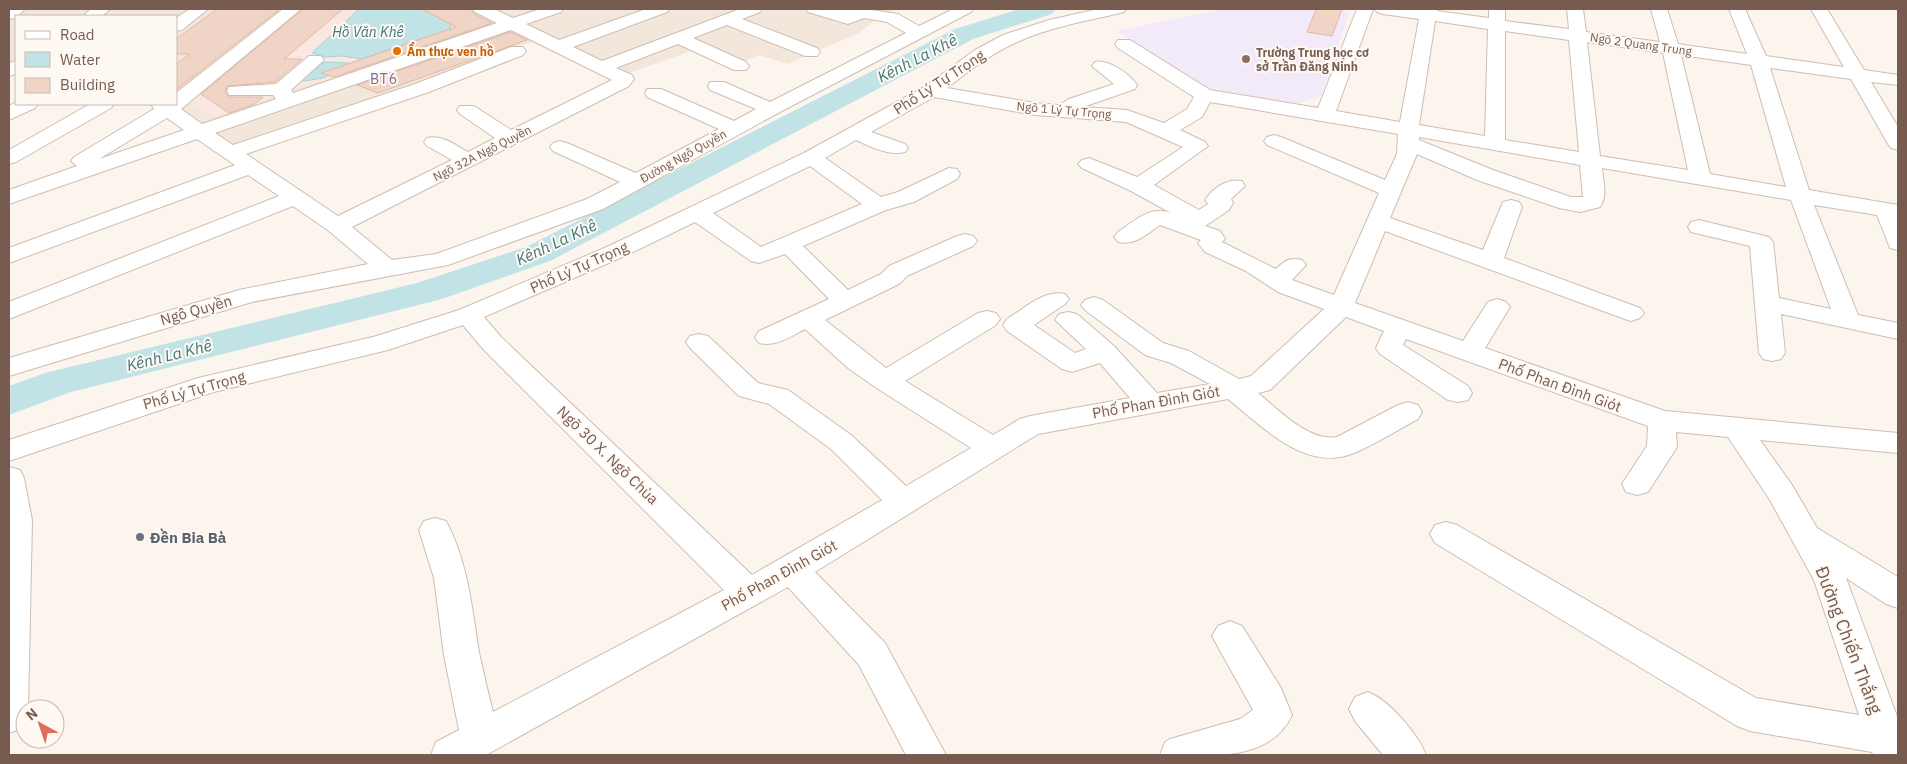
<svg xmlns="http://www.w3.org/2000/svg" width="1907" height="764" font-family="'IBM Plex Sans',sans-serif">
	<rect width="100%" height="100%" fill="#fcf5ed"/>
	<path fill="#f3e7db" d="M9,9h889l-21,9 -18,15 -71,31 -29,-9 -28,12 -40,-16 -81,29 -70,-41 -304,108 -82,-43h22v-88h-160v55h-7z"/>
	<path fill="#fbe7e1" d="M305,9h54l-46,44 42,4 15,7 -154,52 -8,1 -17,-15z"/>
	<path fill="#f2e9f9" d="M1222,9h120l7,5 -28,82 -26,8 -96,-18 -82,-55z"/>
	<g fill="#c1e3e6" stroke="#a8d3d7">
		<path d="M359,9h63l29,15 -1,5 -4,2 -85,28 -19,-3 -17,1 -13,-4z"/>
		<path d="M326,62l22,1v3l-25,12 -26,4 15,-14z"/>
	</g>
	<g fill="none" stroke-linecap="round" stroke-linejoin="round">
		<path fill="#c1e3e6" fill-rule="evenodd" d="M1020,9h36l-4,5 -79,25 -423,222 -108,38 -371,93 -62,23v-29l36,-13 372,-90 109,-36 429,-218z"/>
	</g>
	<g fill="#f0d4c6" stroke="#e2b9a7">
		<path d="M217,9h63l-104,81v-26l14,-10h-14v-15z"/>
		<path d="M303,9h40l-59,50h18l-27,23 -48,4 -2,6 4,5h34l-8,7 -26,9 -28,-19z"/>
		<path d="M422,9h49l3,5 18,9 -158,54 -13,-4 135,-46z"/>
		<path d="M1316,9h26l-10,27 -25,-4z"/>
		<path d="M511,32l16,8 -149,53 -21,-8z"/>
	</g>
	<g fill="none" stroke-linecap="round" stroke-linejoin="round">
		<defs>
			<g id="minor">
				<path d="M9,9h16l-10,9 -6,1z"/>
				<path d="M91,9h19l-8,7h-19z"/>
				<path d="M190,9h18l-26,21 -6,1v-13z"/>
				<path d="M283,9h18l-120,100 21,15 74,-25 -3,-4h-44l-2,-4 2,-4 47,-3 33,-28h12l3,4 -33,30 2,3 204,-70 -22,-11 -2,-3h21l19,9 27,-9h23l-2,3 -35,12 33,16 87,-31h23l-2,3 -94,35 29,14 138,-52h22l-2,3 -18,7 75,29 3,4 -3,4h-12l-78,-31 -34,13 53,24 3,4 -3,4h-12l-56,-26 -62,24 16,7 2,4 -5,7 -277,141 40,33 44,-6 151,-55 33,-17 -67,-31 -3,-4 3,-4 7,-2 7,2 69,30 83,-44 -72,-32 -2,-4 2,-4h14l73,32 22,-12 -46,-19 -2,-4 2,-4h14l46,20 136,-69 -19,-11 -23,-4 -16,6 -40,-12 -2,-3h59l33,5 21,12 34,-17h20l-2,3 -193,101 -175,96 -155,56 -196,37 -243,74v-18l230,-68 129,-26 -39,-33 -36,-25 -284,113v-17l270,-106 -31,-21 -239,88v-15l226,-83 -38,-26 -188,65v-14l68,-24 -6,-5 3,-4 80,-48 -3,-5h25v-11zM511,30l101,50 -101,50 -37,-24h-14l-3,4 3,4 35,24 -27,14c-13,-7 -26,-18 -41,-14l-3,4 3,4 25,14 -114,56 -92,-62 183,-62 94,-37 3,-4 -3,-4h-12l-96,37 -182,61 -18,-12zM167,118l17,12 -85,29z"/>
				<path d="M1098,9h28l-2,3c-36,9 -77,15 -111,32 -24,11 -45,28 -66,44l88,15 24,2 10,-6 45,-15 -22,-18 3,-4c13,-3 35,12 42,23l-2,4 -52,18 44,3 37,13 23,-14 7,-12 -76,-49 -3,-4 3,-4h12l80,50 108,18 39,-99h16l-37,102 64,11 19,-103 -36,-5 -6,-2 -2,-3h62v2l52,7v-9h16v12l64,8 -2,-20h16l3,23 74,10 -9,-33h16l11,35 69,10 -18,-45h16l21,47 78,11 -33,-58h16l37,61 34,5v10l-27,-3 27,45v23l-7,-2 -3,-4 -37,-65 -81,-11 39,122 89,15v45l-8,-2 -13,-33 -63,-10 44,110 40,8v16l-117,-25 4,39 -4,6 -9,2 -9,-2 -4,-6 -9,-107 -59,-14 -3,-5 3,-5 8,-2 70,17 4,5 6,56 52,11 -40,-109 -189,-32c1,14 6,27 -2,39l-20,5 -21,-4 -82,-28 -60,-26 -27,64 93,32 20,-48 8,-2 8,2 3,5 -18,51 136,50 4,5 -4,5 -9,3 -9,-3 -237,-87 -30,72 108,38 25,-39 9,-3 9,3 4,5 -25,41 180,63 233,22v20l-138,-13 32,45 25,43 81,49v31l-12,-4 -40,-26 52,141v36h-25l-1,-3 -122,-21 -13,-5 -302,-183 -5,-9 5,-9 11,-3 11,3 299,173 103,17 -45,-135 -44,-80 -42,-63 -52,-5 1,15 -29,45 -11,3 -11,-3 -4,-8 25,-38 1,-20 -242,-87 -3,6 65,41 4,7 -4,7 -10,2 -10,-2 -68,-46 -4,-6 8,-17 -38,-14 -76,73 -12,3c21,17 51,49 79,44l61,-32 10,-3 10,3 4,7 -4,7c-21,11 -42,25 -64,34 -48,20 -91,-26 -126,-54l-190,35 -223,138 70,71 61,112h-40l-47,-90 -71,-78 -302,168h-55l5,-13 23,-12 -15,-75 -10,-77 -15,-48 5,-9 11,-3 11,3c22,41 26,87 33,131 4,20 9,40 14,60l231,-122 -241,-241 -20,-24 -75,25 -174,42 -205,69v-21l189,-62 175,-41 86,-27 150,-64 195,-93 120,-66 51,-37 28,-15 46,-15zM1435,21l53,8 -3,107 -66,-11zM1505,31l64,9 10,112 -74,-12zM1587,42l76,11 25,117 -88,-14zM1681,55l70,10 35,122 -76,-13zM934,97l101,18 91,7 57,25 -46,30 -48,-19 -7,2 -4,4 4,4 49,23 40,22c-21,-8 -36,8 -53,19l-4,5 4,5c17,4 29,-8 42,-17l41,15 -3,3 7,9 41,19 32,21 46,17 -73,67 -12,3 -50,-28 -26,-8 -60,-43 -9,-3 -9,3 -4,5 4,5 60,45 26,8 39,21 -53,9 -43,-47 -37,-32 -9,-2 -9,2 -4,6 31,29 -11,4 -41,-28 31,-21 4,-5 -4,-5c-21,-5 -41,15 -58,25l-4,6 4,6 55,38 10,3 28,-9 30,35 -100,18 -10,3 -27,16 -88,-54 91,-56 4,-6 -4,-6 -9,-2 -9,2 -92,55 -61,-48 74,-36 8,-8 66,-30 4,-5 -4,-5 -8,-2 -8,2 -68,30 -8,8 -33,16 -45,-44 83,-36 28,-8 43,-23 3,-5 -3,-5 -8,-1 -51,24 -17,5 -56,-39 31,-18c15,7 33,16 49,12l3,-4 -3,-4 -34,-12zM1210,102l188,32 -1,20 -12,26 -104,-43 -7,-2 -7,2 -3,4 3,4 112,48 -45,102 -42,-15 14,-15 -4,-5c-12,-3 -17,0 -26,9l-54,-27 3,-3 -5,-8 -15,-5 24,-16 4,-7 -2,-4 14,-13 -3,-5c-15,-3 -29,7 -37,19l3,4 -9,6 -45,-25 54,-39 -3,-4 -25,-12 22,-13zM1419,137l161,28 3,32h-12l-78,-27 -74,-30zM810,166l52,38 -101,43 -48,-34zM695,222l56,39 8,2 26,-9 44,45 -70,32 -4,6 4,6c17,4 31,-6 46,-14l43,39 27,19 96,61 -65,38 -55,-51 -63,-45 -30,-7 -50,-47 -9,-2 -9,2 -4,6 4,6 49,48 30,8 62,45 51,51 -130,75 -251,-238 -17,-20 141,-61z"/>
				<path d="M16,61v13l-7,2v-13z"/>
				<path d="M16,102v2h22l-3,4 -26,12v-14z"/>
				<path d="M90,104h24l-3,4 -95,54 -7,2v-14z"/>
				<path d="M9,467l11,3 4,8 8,42 -4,189h-3v13l-3,6 -13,5z"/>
				<path d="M1230,621l12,5 39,62 11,27c-23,49 -87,40 -132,40l5,-13 5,-3 70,-20 13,-9 -41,-74 6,-10z"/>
				<path d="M1368,692c21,8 50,42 58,63h-43l-28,-34 -6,-12 6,-12z"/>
			</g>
		</defs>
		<use href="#minor" stroke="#cebdb1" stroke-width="2"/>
		<use href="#minor" fill="#fff" fill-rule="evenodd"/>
	</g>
	<circle fill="#e8710a" stroke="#fef9f3" stroke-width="2" cx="397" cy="51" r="5"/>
	<circle fill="#8d6e63" stroke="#fef9f3" stroke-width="2" cx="1246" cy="59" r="5"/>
	<circle fill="#6b7280" stroke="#fef9f3" stroke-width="2" cx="140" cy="537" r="5"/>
	<g text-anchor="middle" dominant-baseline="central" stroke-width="4" stroke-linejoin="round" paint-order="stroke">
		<g font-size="12" fill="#775b4f" stroke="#fef9f3">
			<text transform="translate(1641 44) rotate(8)">Ngõ 2 Quang Trung</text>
			<text transform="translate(1064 110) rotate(5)">Ngõ 1 Lý Tự Trọng</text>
			<text transform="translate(482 153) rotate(-27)">Ngõ 32A Ngô Quyền</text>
			<text transform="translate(683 156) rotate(-29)">Đường Ngô Quyền</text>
		</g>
		<g font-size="12" font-weight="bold" fill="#c56008" stroke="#fef9f3" text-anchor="start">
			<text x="407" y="51">Ẩm thực ven hồ</text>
		</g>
		<g font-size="12" font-weight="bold" fill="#785e54" stroke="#fef9f3" text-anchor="start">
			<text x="1256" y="52">Trường Trung học cơ<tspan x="1256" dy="14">sở Trần Đăng Ninh</tspan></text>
		</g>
		<g font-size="14" font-style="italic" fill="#43767b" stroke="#fef9f3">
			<text x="368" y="32">Hồ Văn Khê</text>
		</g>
		<g font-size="14" letter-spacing="1" fill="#816892" stroke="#fef9f3">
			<text x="384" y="79">BT6</text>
		</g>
		<g font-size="15" fill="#775b4f" stroke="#fef9f3">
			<text transform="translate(939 82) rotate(-33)">Phố Lý Tự Trọng</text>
			<text transform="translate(579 267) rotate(-24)">Phố Lý Tự Trọng</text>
			<text transform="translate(196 310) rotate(-16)">Ngô Quyền</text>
			<text transform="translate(1560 385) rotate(20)">Phố Phan Đình Giót</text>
			<text transform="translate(194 390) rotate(-16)">Phố Lý Tự Trọng</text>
			<text transform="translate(1156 402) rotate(-10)">Phố Phan Đình Giót</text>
			<text transform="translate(608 455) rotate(44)">Ngõ 30 X. Ngõ Chùa</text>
			<text transform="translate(779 575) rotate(-29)">Phố Phan Đình Giót</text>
		</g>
		<g font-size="15" font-weight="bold" fill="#5b616d" stroke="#fef9f3" text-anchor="start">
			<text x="150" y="537">Đền Bia Bà</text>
		</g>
		<g font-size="16" font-style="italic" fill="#43767b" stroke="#fef9f3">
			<text transform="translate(917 58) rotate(-27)">Kênh La Khê</text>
			<text transform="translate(556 242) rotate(-25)">Kênh La Khê</text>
			<text transform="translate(169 355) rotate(-14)">Kênh La Khê</text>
		</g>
		<g font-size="18" fill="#775b4f" stroke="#fef9f3">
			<text transform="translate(1849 640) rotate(69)">Đường Chiến Thắng</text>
		</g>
	</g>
	<rect width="1907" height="764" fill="none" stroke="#775b4f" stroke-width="20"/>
	<rect x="15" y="15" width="162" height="90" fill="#fef9f3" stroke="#c8bab1"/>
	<rect x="25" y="31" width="25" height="8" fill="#ffffff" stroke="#c8bab1"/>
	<text x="60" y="40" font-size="15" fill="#775b4f">Road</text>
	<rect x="25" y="52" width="25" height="15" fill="#c1e3e6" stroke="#c8bab1"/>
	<text x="60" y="65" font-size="15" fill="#775b4f">Water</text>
	<rect x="25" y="78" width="25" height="15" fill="#f0d4c6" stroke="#c8bab1"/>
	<text x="60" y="90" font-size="15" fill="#775b4f">Building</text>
	<g transform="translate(40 724) rotate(320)"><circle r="24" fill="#fef9f3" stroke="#c8bab1"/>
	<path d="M0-4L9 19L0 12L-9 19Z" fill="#de6e59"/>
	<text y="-8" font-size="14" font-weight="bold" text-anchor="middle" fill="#775b4f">N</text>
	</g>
</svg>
